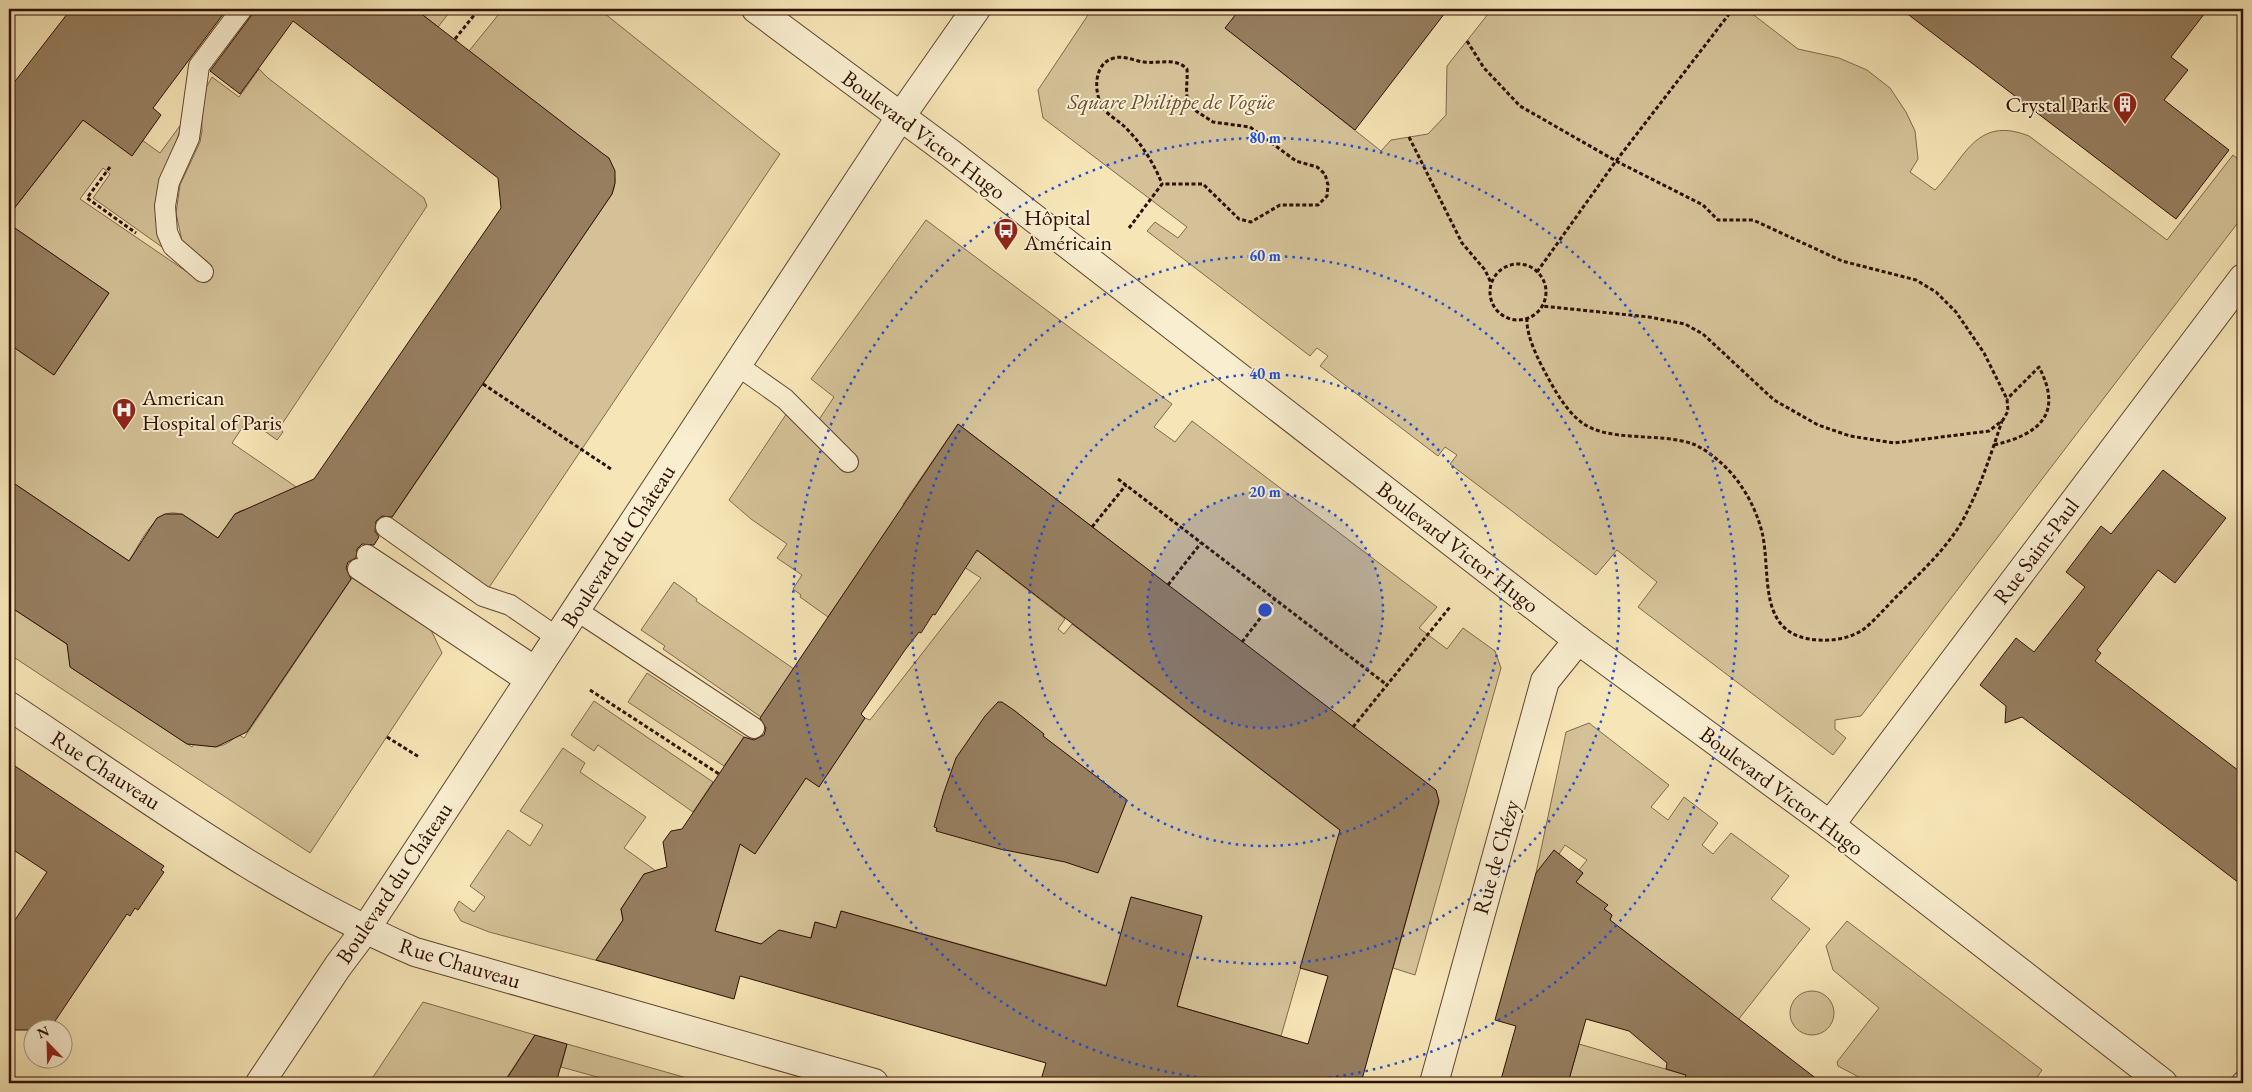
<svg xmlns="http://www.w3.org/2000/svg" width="2252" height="1092" font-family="'EB Garamond',serif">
	<rect width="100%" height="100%" fill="#f6e5b6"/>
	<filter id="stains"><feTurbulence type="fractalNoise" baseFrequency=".004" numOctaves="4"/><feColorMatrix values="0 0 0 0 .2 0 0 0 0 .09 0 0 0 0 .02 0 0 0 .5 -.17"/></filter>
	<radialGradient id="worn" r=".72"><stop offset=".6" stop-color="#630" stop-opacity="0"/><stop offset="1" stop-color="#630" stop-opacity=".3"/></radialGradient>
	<g fill="#d4c197" stroke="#82684c">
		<path d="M415,9h37l-14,18z"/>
		<path d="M503,9h96l181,145 -292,435 -97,-70 221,-325c6,-14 2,-24 -4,-36l-139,-107z"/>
		<path d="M1092,9h148l-14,19 155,123 10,-11 37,-6 18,-19 1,-49 45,-57h254l52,40 41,9 28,12 23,18 16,24 9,19 3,28 -8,13 25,18c30,-32 41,-75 94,-54l138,104 66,-85 10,8v53l-382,500 -26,4v9l11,9 -13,17 -195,-148 19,-25 -40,-32 -21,25 -146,-111 7,-9 -12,-8 -7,9 -118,-90 8,-10 -11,-8 -7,8 -163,-125 8,-9 23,16 9,-11 -144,-109 -5,-28z"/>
		<path d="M259,69l9,9 156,120 3,8 -145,218 -2,4 3,4 -6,8 -29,-21 -16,24 73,50 -65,18 -5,3 -17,24c-12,-7 -23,-17 -36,-23 -25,-12 -42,29 -53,46l-120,-81v-136l45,31 55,-82 -93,-64 -7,9v-23l74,-95 49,35 10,-15 18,13 22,-30c-13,50 -38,67 -20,124l-69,-49 17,-24 -7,-6 -23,31 119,81 10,-17 -27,-22 -6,-28 4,-28 20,-43 2,-11 -1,-34 11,-20 27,20z"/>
		<path d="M926,220l246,184 -18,23 21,15 17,-21 245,186 -18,21 28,21 16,-21 32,23 6,17 -86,307 -22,-7 46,-166 -3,-12 -478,-366 -55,80 73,49 2,-2 87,68 -7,10 6,5 8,-10 274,211 -12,17 -53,184 -104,-30 25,-90 -71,-19 -7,25 38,11 -46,55 -275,-77 -5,17 -21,-6 -7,26 -24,-17h-4l-12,15 -53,-15 25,-87 15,9 51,-75 13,8 46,-68 5,2 111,-142 -88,-57 -65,96 -28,-20 1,-2 -8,-6 9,-14 -25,-17 10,-14 -36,-25 -22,-19 58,-87 31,8 16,-24 -23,-18z"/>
		<path d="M352,578l79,52 11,23 -132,200 -301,-199v-48l65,43 -5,10 3,9 120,79 5,-6c15,9 29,7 41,-7l6,4z"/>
		<path d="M674,582l23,17 -1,2 98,68 -33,48 -98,-68 2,-3 -24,-16z"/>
		<path d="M647,673l97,64 -20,29 -96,-64z"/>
		<path d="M594,701l119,81 -20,30 -95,-67 -4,6 -23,-16z"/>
		<path d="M1589,723l80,62 -18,22 17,13 16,-23 34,26 -16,22 11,9 18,-21 58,43 -18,23 39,30 -72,91 -116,-91 -15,-6 5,-8 -8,-6 3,-3 -31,-24 7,-9 -4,-3 8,-10 -22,-15 -6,9 -23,19 30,-141z"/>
		<path d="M563,748l22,15 -5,9 66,45 -22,31 32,23 -12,3 -23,35 2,11 -21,31 4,12 -117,-31 -28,-11 -7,-11 5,-9 15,11 11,-15 -15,-11 38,-56 22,16 13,-21 -23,-14z"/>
		<path d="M1847,921l195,149 -9,13h-163l-32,-17 -1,-4 42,-54 -46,-38 -7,-24z"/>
		<circle cx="1812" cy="1013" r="22"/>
		<path d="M423,1002l112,33 -32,48h-134z"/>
		<path d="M567,1044l120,34 -1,5h-67l-58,-16z"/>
		<path d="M1579,1044l107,31 -3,8h-115z"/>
	</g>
	<g fill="#967e5f" stroke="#2f0f01" fill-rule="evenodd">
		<path d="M71,9h156l-74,99 8,7 -29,41 -49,-36 -74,95v-126z"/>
		<path d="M254,9h161l187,144 7,5 6,13v12l-3,11 -220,323 -10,-1 -6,5 -1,10 4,6 -5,8 -12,-1 -5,5 -1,9 -8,4 -2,6 5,11 -104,153 -31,15 -29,-3 -117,-77 -3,-23 -58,-38v-126l120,81 28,-43 8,-4h17l36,24 17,-24 79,-35 187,-271 -3,-30 -205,-157 -53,73 -30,-23 41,-55z"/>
		<path d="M1240,9h208l-93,121 -130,-102z"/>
		<path d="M1901,9h307l-37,48 17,13 -24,30 65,50 -53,69z"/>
		<path d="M9,224l100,69 -55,82 -45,-31z"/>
		<path d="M958,424l478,366 3,11 -78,282h-321l6,-20 -306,-87 -6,23 -138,-39 27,-40 -2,-11 23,-35 23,-7 -4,-25 8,-11 11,-2 62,-92 10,3 10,-5 2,-7 -6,-10zM977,550l363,280 -40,138 28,8 -20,68 -131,-38 25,-90 -71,-19 -25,89 -265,-75 -5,17 -21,-6 -4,16 -32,-8 -18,14 -46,-13 25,-87 15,10 51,-76 13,9 46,-69 -4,-4 44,-64 14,-18 2,1 12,-19 2,1z"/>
		<path d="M2163,470l63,48 -51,65 -17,-13 -61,80 4,3 -6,8 148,113v112l-221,-169 -17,6 1,-17 -26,-21 36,-47 18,14 51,-65 -19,-15 35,-46 10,8z"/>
		<path d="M998,702h4l13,9 29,23 -1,2 84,64 -29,73 -33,-11 -65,-13 -64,-18 1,-3 -3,-1 9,-32 13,-37 29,-42z"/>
		<path d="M9,762l155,104 -3,4 3,2 -26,38 -3,-2 -5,8 -3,-2 -78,116h-40v-101l38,-57 -38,-25z"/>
		<path d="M1554,850l29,23 -7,9 32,23 -4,4 8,6 -2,5 212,163h-139l3,-8 -20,-6 1,-6 -38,-32 -43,-12 -18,64h-68l16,-57 -21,-6 41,-147z"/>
		<path d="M535,1035l32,9 -11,39h-52z"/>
	</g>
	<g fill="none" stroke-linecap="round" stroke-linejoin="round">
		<defs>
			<g id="service">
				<path d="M203,272l-30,-26 -6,-14 -2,-26 4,-24 20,-44 10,-72 43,-57"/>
				<path d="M737,365l48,34 63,63"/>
				<path d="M386,527l97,69 27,9 48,33"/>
				<path d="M367,555l171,113"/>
				<path d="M358,569l170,114"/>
				<path d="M576,610l178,118"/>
				<path d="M2241,1083l2,-2"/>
			</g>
			<g id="minor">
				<path d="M9,706c132,87 260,183 406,246l459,131"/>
				<path d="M1830,825l413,-547"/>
				<path d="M1434,1083l111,-402 33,-41"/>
			</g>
			<g id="tertiary">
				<path d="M756,9l194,144 628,487 252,185 333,258"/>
				<path d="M260,1083l78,-117 27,-36 536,-814 75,-107"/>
			</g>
		</defs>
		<use href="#service" stroke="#61442e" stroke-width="22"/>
		<use href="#minor" stroke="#61442e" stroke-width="30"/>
		<use href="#tertiary" stroke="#61442e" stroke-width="30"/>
		<g stroke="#2f0f01" stroke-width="3" stroke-dasharray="4 2.5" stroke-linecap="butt">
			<path d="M455,39l24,-30"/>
			<path d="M1467,41l17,27 36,38 96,55 87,44 15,15h35l89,41 74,19 20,12 20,20 28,41 23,46 1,12 -5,9 -14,11 -95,12 -44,-7 -32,-11 -44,-25 -71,-66 -18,-10 -36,-7 -107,-11"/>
			<path d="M1409,137l53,106 23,27 6,13"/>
			<path d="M110,167l-23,31 49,35"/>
			<path d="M1129,228l33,-44c-8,-21 -21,-41 -37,-57 -6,-6 -16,-11 -21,-18 -11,-15 -11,-46 10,-51 10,-3 20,3 30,4 16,2 31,-5 43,7 1,14 -3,25 3,38l23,15 37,5 46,34 21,6 8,7 3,11 -1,11 -9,9h-38l-29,17 -12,-3 -36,-35h-41"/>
			<circle cx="1518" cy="292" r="28"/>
			<path d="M1537,272l79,-111 117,-152"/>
			<path d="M1527,318c-1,18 11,41 19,56 9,17 20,36 35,48 27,21 79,10 112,22 8,3 19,11 26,17 21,18 36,44 43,71 10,42 -7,105 57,108 15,1 32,-2 45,-11 12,-10 23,-23 34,-34 26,-26 54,-51 70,-85 14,-28 24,-59 34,-89"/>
			<path d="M483,384l128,85"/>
			<path d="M1994,445c47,-11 69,-32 45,-78l-32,32"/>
			<path d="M1118,479l269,206"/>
			<path d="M1092,527l34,-42"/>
			<path d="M1168,585l33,-42"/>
			<path d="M1242,642l33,-43"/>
			<path d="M590,690l129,84"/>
			<path d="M1353,727l97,-120"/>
			<path d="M387,737l32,20"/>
		</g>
		<use href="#service" stroke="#f9eed0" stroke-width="20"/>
		<use href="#minor" stroke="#f9eed0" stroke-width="28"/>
		<use href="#tertiary" stroke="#f9eed0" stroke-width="28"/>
	</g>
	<circle cx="1265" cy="610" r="118" fill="#1d4ed8" fill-opacity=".12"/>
	<g fill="none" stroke="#1d4ed8" stroke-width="2.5" stroke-dasharray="2.5 5">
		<circle cx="1265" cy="610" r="118"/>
		<circle cx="1265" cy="610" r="236"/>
		<circle cx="1265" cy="610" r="354"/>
		<circle cx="1265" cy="610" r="472"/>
	</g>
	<defs>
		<symbol id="building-pin" viewBox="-11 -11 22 30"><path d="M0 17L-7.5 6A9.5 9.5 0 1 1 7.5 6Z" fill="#8f2418" stroke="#f9eed0"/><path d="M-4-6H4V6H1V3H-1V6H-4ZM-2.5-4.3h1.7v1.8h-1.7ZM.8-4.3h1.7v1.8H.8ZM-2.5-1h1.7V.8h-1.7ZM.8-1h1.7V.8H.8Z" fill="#fff"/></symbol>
		<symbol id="bus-pin" viewBox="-11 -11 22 30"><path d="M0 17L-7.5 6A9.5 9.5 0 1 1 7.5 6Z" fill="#8f2418" stroke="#f9eed0"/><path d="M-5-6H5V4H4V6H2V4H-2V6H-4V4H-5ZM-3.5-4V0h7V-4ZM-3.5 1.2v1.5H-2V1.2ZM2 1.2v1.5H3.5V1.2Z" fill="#fff"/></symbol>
		<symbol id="hospital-pin" viewBox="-11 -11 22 30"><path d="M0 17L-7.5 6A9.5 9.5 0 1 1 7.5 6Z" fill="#8f2418" stroke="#f9eed0"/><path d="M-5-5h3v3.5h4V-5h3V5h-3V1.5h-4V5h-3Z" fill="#fff"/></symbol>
	</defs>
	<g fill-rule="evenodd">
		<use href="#building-pin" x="2111" y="90" width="28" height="38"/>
		<use href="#bus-pin" x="992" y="216" width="28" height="38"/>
		<use href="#hospital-pin" x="110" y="396" width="28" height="38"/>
	</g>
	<g text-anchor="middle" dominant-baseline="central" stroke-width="4" stroke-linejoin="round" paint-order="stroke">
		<g font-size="22" font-style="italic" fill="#694d36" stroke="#f9eed0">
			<text x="1171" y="101">Square Philippe de Vogüe</text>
		</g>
		<g font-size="22" fill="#2f0f01" stroke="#f9eed0" text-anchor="start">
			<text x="2108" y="104" text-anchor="end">Crystal Park</text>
			<text x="1024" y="217">Hôpital<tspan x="1024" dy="25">Américain</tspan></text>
			<text x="142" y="397">American<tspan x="142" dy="25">Hospital of Paris</tspan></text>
		</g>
		<g font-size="22" fill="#2f0f01" stroke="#f9eed0">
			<text transform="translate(924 135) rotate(37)">Boulevard Victor Hugo</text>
			<text transform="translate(618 546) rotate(-57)">Boulevard du Château</text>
			<text transform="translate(1458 547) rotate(38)">Boulevard Victor Hugo</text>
			<text transform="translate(2036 551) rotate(-53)">Rue Saint-Paul</text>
			<text transform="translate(106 770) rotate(33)">Rue Chauveau</text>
			<text transform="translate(1782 791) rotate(37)">Boulevard Victor Hugo</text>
			<text transform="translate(1496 857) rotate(-74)">Rue de Chézy</text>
			<text transform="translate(394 883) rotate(-56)">Boulevard du Château</text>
			<text transform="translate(460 963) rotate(17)">Rue Chauveau</text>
		</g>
	</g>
	<circle cx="1265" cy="610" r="8" fill="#1d4ed8" stroke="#f9eed0" stroke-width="2.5"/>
	<g font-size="15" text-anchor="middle" font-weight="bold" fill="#1d4ed8" stroke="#f9eed0" stroke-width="4" stroke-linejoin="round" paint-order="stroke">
		<text x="1265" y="143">80 m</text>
		<text x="1265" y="261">60 m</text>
		<text x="1265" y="379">40 m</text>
		<text x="1265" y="497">20 m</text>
	</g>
	<rect width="2252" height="1092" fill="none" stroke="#f6e5b6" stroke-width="30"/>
	<rect x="10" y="10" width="2232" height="1072" fill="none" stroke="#2f0f01" stroke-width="2.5"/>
	<rect x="15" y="15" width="2222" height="1062" fill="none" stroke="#2f0f01"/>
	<g transform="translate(48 1044) rotate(337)"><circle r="24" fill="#f9eed0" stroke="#a8957d"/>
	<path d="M0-4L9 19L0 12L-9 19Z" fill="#8f2418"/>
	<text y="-8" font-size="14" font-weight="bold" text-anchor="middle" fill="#2f0f01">N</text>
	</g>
	<rect width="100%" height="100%" filter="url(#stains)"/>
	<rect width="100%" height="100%" fill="url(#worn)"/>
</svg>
